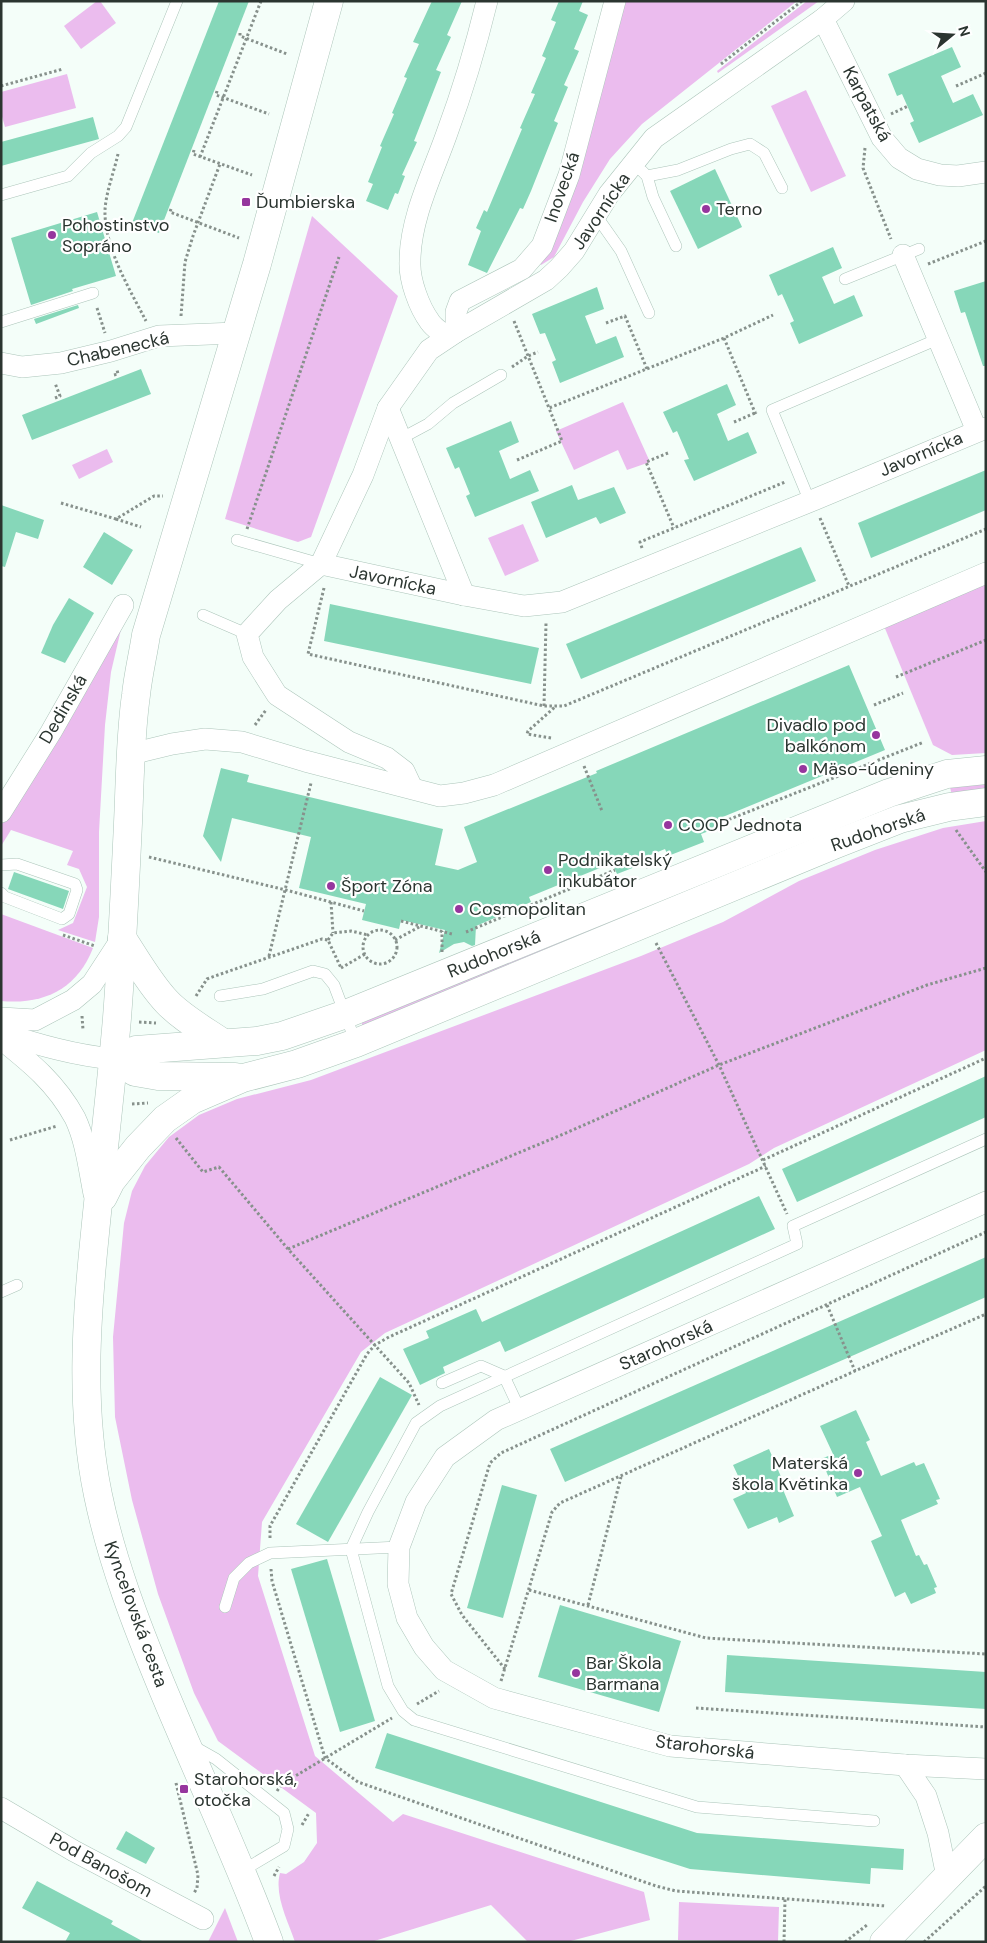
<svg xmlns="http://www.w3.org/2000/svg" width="987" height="1943" font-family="'DM Sans',sans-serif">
	<rect width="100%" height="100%" fill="#f4fef9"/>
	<g fill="#ebbcee">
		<path d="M97,1h3l16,22 -35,26 -17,-23z"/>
		<path d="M626,1h171l-155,123 -32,35 -27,43 -29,55 -13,8 -2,-3 34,-83z"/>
		<path d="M807,1h12l-101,72 -1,-2z"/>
		<path d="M67,74l9,34 -71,19 -4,-14v-21z"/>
		<path d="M806,90l40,86 -35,16 -40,-86z"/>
		<path d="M312,216l86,80 -87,241 -13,5 -73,-23z"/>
		<path d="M623,402l27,60 -23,8 -9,-20 -44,20 -18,-39z"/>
		<path d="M107,449l6,13 -34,17 -7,-14z"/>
		<path d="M523,524l16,37 -34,15 -17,-38z"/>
		<path d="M986,584v169l-34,2 -19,-10 -49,-119z"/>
		<path d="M126,608l-15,64 -6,53 -6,107v85l-4,25 -37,-12 15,-7 14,-36 -8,-18 -12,-4 6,-14 -62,-21 -10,16v-25z"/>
		<path d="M986,782v9l-34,5 -2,-9z"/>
		<path d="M986,821v229l-212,98 -25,16 -364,169 -24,19 -99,170 -4,54 57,180 78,66 10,-8 241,78 6,28 -83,22h-39l-37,-37 -120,37h-76c-7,-21 -21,-47 -15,-69l6,1 18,-12 13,-19 -1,-30 -98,-72 -24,-48 -36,-99 -26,-94 -17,-83 -2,-80 11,-114 8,-32 13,-25 24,-29 30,-22 38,-16 74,-19 330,-124 82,-34 76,-41 76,-31 68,-22z"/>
		<path d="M632,910l2,6 -272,110v-4z"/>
		<path d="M1,914l92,34c-16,41 -49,57 -92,53z"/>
		<path d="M679,1902l100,5 -1,35 -100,-2z"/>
		<path d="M225,1908l13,34h-30z"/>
	</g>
	<g fill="#86d7b9">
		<path d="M219,1h30l-90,232 -27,-10z"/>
		<path d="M432,1h30l-15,34 4,2 -15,33 5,2 -27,69 3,1 -15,33 3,1 -7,18 -3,-1 -7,17 -22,-9 7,-17 -5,-2 14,-35 -2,-1 14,-32 -2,-1 15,-35 -3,-1 15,-33 -6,-2z"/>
		<path d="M559,1h24l-4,10 9,4 -14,34 5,2 -15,34 4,2 -14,34 4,2 -27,68 -8,18 -3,-1 -33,65 -19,-8 13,-34 -5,-3 8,-18 3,2 35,-83 -2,-1 15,-34 -4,-1 15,-35 -4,-2 14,-34 -5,-2z"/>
		<path d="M952,47l9,20 -20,9 12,27 20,-9 10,21 -64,28 -9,-20 4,-2 -12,-27 -5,2 -9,-22z"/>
		<path d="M93,117l6,22 -98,27v-24z"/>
		<path d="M715,169l27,58 -44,22 -28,-58z"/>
		<path d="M97,212l19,64 -44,13 1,2 -42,14 -20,-67z"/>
		<path d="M833,247l9,21 -20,9 12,27 20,-9 9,21 -64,28 -9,-21 4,-2 -12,-27 -4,2 -9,-21z"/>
		<path d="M986,281v85h-3l-18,-54 -4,1 -7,-22z"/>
		<path d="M597,287l7,22 -19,7 11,28 20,-8 8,21 -64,26 -8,-21 4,-2 -11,-27 -5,1 -8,-20z"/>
		<path d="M78,305l1,3 -43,16 -2,-5z"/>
		<path d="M141,369l10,25 -119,46 -10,-25z"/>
		<path d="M727,384l9,21 -19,9 11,27 20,-9 9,21 -63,28 -10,-21 5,-1 -12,-28 -4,2 -10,-21z"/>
		<path d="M511,421l8,21 -20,9 11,28 20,-9 9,21 -64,26 -9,-21 4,-2 -11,-27 -4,2 -9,-21z"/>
		<path d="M986,470v40l-115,48 -13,-35z"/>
		<path d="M572,485l6,15 36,-13 12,26 -26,11 -4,-7 -50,21 -15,-36z"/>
		<path d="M1,505l43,15 -6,19 -22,-7 -11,35 -4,-1z"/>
		<path d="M104,532l29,18 -21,35 -29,-18z"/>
		<path d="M801,547l15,34 -235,98 -15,-35z"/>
		<path d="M69,598l25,15 -29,50 -24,-10 12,-28z"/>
		<path d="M330,604l209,44 -8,36 -207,-43z"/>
		<path d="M849,665l36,85 -172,71 4,7 -16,6 3,8 -36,14 -3,-7 -32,13 2,5 -18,7 -5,-11 -83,34 2,5 -55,24 -1,19 -3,1 -8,-4 -10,2 -15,9 6,-23 -44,-10 -2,9 -37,-9 4,-16 -67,-16 12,-51 -79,-19 -11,44 -18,-26 18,-68 28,7 -2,7 196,47 -8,36 23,5 19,-8 -13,-35 133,-54 -1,-2z"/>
		<path d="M14,872l55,19 -6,18 -55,-20z"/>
		<path d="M986,1076v41l-189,85 -15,-33z"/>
		<path d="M759,1196l16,33 -270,123 -5,-11 -57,26 2,6 -25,12 -17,-36 26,-11 -3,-7 50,-22 6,13z"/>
		<path d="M986,1257v40l-421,185 -15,-33z"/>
		<path d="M380,1377l32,18 -84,147 -32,-18z"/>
		<path d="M856,1410l14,30 -4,2 15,34 33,-14 2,4 8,-3 16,36 -4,1 2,4 -37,16 15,36 3,-1 5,10 3,-1 10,23 -3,1 2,5 -25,11 -6,-12 -10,5 -24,-56 11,-5 -22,-49 -23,10 -16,-38 12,-5 -13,-28z"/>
		<path d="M769,1449l13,30 -3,1 15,36 -15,7 -2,-6 -29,12 -15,-30 13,-6 -13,-28z"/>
		<path d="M502,1485l35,10 -34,123 -36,-10z"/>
		<path d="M327,1559l48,162 -35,11 -49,-163z"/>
		<path d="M560,1605l121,36 -22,71 -121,-35z"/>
		<path d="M727,1655l259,17v37l-261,-17z"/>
		<path d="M387,1733l310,100 207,16 -1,21 -32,-2 -1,16 -180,-15 -315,-101z"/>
		<path d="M126,1831l29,17 -9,16 -30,-15z"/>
		<path d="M37,1881l76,40 -2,3 33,18h-79l5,-9 -48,-25z"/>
	</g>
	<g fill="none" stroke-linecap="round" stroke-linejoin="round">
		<defs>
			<g id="service">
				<path d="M642,171l5,5 6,21 23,49"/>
				<path d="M647,176l31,-6 53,-21 19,-5 14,9 18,35"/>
				<path d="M1,195l67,-19 23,-23 27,-17 8,-9 51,-126"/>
				<path d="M595,214l26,37 28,62"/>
				<path d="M845,279l74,-30"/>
				<path d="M1,322l92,-29"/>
				<path d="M400,439l28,-15 25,-21 48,-28"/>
				<path d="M810,502l-38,-92 166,-71"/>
				<path d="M237,540l84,24"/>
				<path d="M203,615l44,19"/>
				<path d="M1,865l16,-1 58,20 2,6 -8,24 -7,5 -57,-22 -4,-4"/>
				<path d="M220,996l43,-7 50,-18 12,3 9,11 22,58"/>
				<path d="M1,1292l16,-7"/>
				<path d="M442,1383l39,-17 23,10 16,34"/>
				<path d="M225,1607l9,-29 15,-15 21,-10 129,-6"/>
				<path d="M193,1746l23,13 68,54 4,16 -4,17 -42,25"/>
				<path d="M874,1821l-177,-14 -283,-87 -11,-9 -15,-25 -37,-137 17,-37 48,-89 24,-17 357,-162 -4,-18 193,-87"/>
			</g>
			<g id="minor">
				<path d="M823,19l59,119 17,20 18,11 23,6 18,1 28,-4"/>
				<path d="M903,255l74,176"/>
				<path d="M456,332v-20l4,-11 62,-32 20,-23 27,-71 46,-174"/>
				<path d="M447,337c-6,-5 -13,-9 -17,-15 -11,-15 -21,-42 -20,-61 0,-43 23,-88 37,-128 16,-43 29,-87 40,-132"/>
				<path d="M1,363l21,4 39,-4 50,-12 48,-15 77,-3"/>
				<path d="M388,408l76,187"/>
				<path d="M321,564l143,31 60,11 38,-4 254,-103 170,-71"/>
				<path d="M131,754l41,-10 33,-5 37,3 63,19 135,35 24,-3 30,-8 492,-212"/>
				<path d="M412,788l-8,-17 -17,-13 -38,-16 -72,-47 -24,-38 -6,-23 31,-34 43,-36 42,-89 25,-67 41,-58 27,-18 90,-52 13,-12 15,-17 35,-57 45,-56 169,-119 21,-18"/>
				<path d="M1,812l50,-80 72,-127"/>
				<path d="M1,1018l34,2 38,-20 19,-16 30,-46"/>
				<path d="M2,1033c37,12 72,22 111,26"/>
				<path d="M1,1039c30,24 55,44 74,79 11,23 14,51 19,76"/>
				<path d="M986,1202l-490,218 -51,37 -29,45 -17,45 -1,37 9,34 17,29 20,23 50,28 176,48 235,19 81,4"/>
				<path d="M905,1765l21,31 12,37 9,44"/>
				<path d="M1,1808l73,43 129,68"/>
			</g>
			<g id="tertiary">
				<path d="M122,938c14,21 27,45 45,64 15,16 37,28 56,41"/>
				<path d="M113,1059l23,-9 121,-9 25,-5 64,-22 543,-221 58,-19 39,-4"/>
				<path d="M113,1059l22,13 23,4 77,1"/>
				<path d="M103,1197l8,-16 27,-34 27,-28 27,-19 51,-22 54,-14 59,-21 480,-199 64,-25 49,-12 37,-5"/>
				<path d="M269,1942c-32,-87 -72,-170 -107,-255 -26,-63 -50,-125 -64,-192 -18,-86 -12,-175 -3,-262 7,-72 16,-143 22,-215 5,-65 8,-130 11,-195 2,-43 2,-86 8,-128 2,-20 7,-40 10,-60l111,-371 72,-263"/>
				<path d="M884,1942l102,-105"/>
			</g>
		</defs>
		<use href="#service" stroke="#acc5ba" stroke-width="12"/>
		<use href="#minor" stroke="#acc5ba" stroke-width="22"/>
		<use href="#tertiary" stroke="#acc5ba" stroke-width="29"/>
		<g stroke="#87918c" stroke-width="3" stroke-dasharray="2.5 2.5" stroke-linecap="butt">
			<path d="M240,33v3l47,18"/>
			<path d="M721,64l81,-63"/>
			<path d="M1,86l62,-17"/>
			<path d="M956,86l30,-13"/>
			<path d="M217,91l-1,4 53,19"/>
			<path d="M891,114l17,-8"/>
			<path d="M865,148l-2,20 28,71"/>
			<path d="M194,150l-1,4 59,21"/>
			<path d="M118,154c-4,18 -12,38 -13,56 -1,37 24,78 41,111"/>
			<path d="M200,157l61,-156"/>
			<path d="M171,209l-1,3 69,26"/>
			<path d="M928,264l58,-23"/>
			<path d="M97,308l8,25"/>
			<path d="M181,316l4,-54 8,-26 27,-72"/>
			<path d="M514,321l35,87"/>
			<path d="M606,323l19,-7 22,53"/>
			<path d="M724,338l32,77"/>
			<path d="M512,367l16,-11 10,-4"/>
			<path d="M114,375l4,-1 -1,-4"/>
			<path d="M55,398l5,-2 -5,-13"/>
			<path d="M734,422l23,-10"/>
			<path d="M668,453l-22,9 28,66"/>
			<path d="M517,460l45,-19 -13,-33 175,-70 49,-23"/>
			<path d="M61,503l55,16 38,-23h9"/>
			<path d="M820,518l29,68"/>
			<path d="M116,519l25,8"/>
			<path d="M247,529l92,-272"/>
			<path d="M642,548l-2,-6 145,-60"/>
			<path d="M324,588l-16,66 236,52h20l422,-177"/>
			<path d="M896,677l90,-37"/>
			<path d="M874,705l29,-12"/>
			<path d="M544,706l2,-83"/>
			<path d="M255,725l11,-15"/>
			<path d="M551,738l-24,-4 1,-3 27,-24"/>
			<path d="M584,766l18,45"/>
			<path d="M715,825l209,-83"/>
			<path d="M956,830l30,42"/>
			<path d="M149,857l137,33 78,21"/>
			<path d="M644,857l4,11"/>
			<path d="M633,862l3,-2"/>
			<path d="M331,902l2,31"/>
			<path d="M525,916l5,-10"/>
			<path d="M401,921l51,13"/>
			<circle cx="380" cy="947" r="17"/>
			<path d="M466,932l149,-62"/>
			<path d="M63,935l32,11"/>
			<path d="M328,940l5,-7 18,-2 17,4"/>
			<path d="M395,940l26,-14"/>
			<path d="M656,943l63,122 68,149"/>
			<path d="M442,952v-21"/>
			<path d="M269,956l42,-173"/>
			<path d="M341,968l24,-14"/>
			<path d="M196,996l11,-17 8,-3 107,-37 6,1 13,28"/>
			<path d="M82,1016l1,14"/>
			<path d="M139,1022l17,1"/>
			<path d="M132,1104l16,-1"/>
			<path d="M176,1138l27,34 16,-5 69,82 121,134 10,22"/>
			<path d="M10,1140l47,-14"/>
			<path d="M763,1160l223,-102"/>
			<path d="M288,1249l278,-116 153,-68 208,-80 59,-17"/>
			<path d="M827,1305l28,66"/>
			<path d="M270,1538v-12l97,-172 8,-9 14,-8 377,-171"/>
			<path d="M271,1569l1,12 53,177 33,24 298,104 20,5 210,15"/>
			<path d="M529,1590l177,48 280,16"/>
			<path d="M588,1605l33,-128"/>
			<path d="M505,1669l-43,-54 -11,-21 39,-131 11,-10 46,-21 439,-200"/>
			<path d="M501,1681l51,-169 8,-9 295,-132 131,-57"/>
			<path d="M417,1704l22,-13"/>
			<path d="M696,1708l290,19"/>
			<path d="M176,1783l22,92 -1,13 -3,5"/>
			<path d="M277,1791l5,-7 110,-66"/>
			<path d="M302,1825l7,-12"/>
			<path d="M274,1876l5,-9"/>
			<path d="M784,1942l1,-43"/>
			<path d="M845,1942l22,-17"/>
			<path d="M924,1942l62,-56"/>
		</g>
		<use href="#service" stroke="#fff" stroke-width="11"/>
		<use href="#minor" stroke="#fff" stroke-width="21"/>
		<use href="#tertiary" stroke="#fff" stroke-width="28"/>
	</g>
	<g fill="#96369e" stroke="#fff" stroke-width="2">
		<rect x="241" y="197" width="10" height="10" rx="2.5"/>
		<circle cx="706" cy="209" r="5"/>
		<circle cx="52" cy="235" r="5"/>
		<circle cx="876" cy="735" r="5"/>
		<circle cx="803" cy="769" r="5"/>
		<circle cx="668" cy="825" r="5"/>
		<circle cx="548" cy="870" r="5"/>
		<circle cx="331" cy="886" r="5"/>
		<circle cx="459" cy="909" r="5"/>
		<circle cx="858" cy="1473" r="5"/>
		<circle cx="576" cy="1673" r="5"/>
		<rect x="179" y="1784" width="10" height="10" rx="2.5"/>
	</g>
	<g text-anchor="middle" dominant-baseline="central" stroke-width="4.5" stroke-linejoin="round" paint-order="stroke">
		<g font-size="18" fill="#2b3530" stroke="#fff">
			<text transform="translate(867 104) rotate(62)">Karpatská</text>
			<text transform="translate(562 187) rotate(-71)">Inovecká</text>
			<text transform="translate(601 211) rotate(-56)">Javornícka</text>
			<text transform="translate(118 349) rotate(-13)">Chabenecká</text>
			<text transform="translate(921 454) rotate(-23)">Javornícka</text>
			<text transform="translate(393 580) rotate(12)">Javornícka</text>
			<text transform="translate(63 709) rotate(-60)">Dedinská</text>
			<text transform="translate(878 830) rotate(-19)">Rudohorská</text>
			<text transform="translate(494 954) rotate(-22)">Rudohorská</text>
			<text transform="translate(666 1345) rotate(-24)">Starohorská</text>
			<text transform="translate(136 1614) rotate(70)">Kynceľovská cesta</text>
			<text transform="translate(705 1747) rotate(7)">Starohorská</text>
			<text transform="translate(101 1865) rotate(29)">Pod Banošom</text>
		</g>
		<g font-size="18" fill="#2b3530" stroke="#fff" text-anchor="start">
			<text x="256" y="202">Ďumbierska</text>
			<text x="716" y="209">Terno</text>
			<text x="62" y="225">Pohostinstvo<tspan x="62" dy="21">Sopráno</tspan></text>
			<text x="866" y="725" text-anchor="end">Divadlo pod<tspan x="866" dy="21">balkónom</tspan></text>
			<text x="813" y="769">Mäso-údeniny</text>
			<text x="678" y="825">COOP Jednota</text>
			<text x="558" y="860">Podnikatelský<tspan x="558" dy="21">inkubátor</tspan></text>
			<text x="341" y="886">Šport Zóna</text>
			<text x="469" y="909">Cosmopolitan</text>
			<text x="848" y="1463" text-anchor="end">Materská<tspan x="848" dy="21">škola Květinka</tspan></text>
			<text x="586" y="1663">Bar Škola<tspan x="586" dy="21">Barmana</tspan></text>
			<text x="194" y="1779">Starohorská,<tspan x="194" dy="21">otočka</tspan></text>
		</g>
	</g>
	<rect width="987" height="1943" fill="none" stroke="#2b3530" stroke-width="5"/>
	<g transform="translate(952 35) rotate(72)" stroke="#ffffff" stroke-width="4" paint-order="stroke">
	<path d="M0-4L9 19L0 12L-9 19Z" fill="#2b3530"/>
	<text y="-8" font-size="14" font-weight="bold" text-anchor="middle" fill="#2b3530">N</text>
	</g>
</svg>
